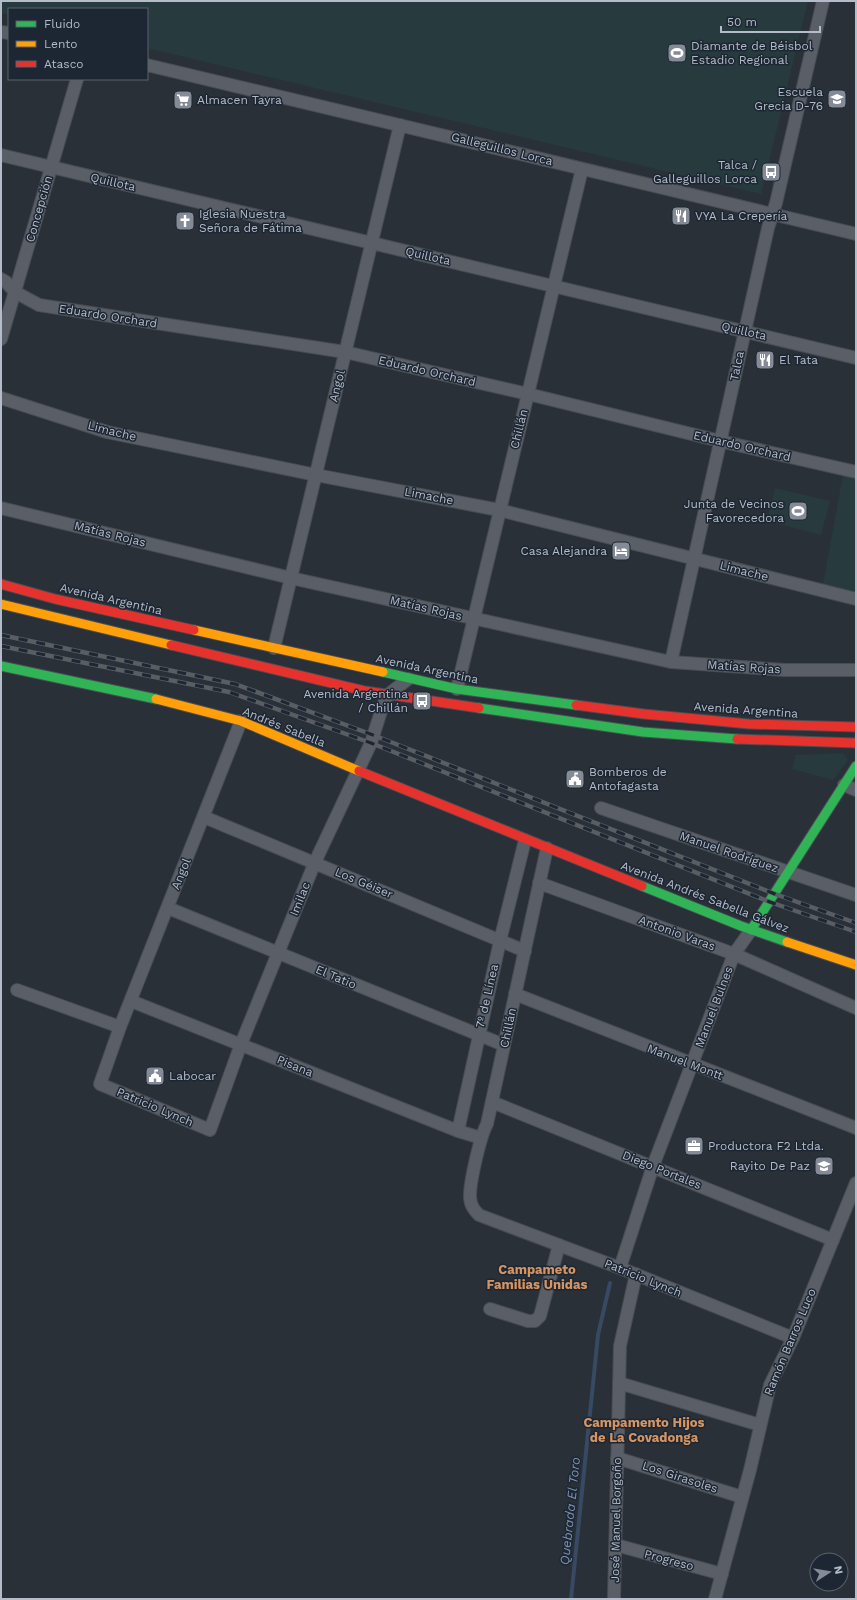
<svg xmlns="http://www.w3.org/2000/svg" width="857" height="1600" font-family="'Work Sans',sans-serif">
	<rect width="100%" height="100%" fill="#2a3038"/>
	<g fill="#273a3e">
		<path d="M1,1h807l-47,193 -614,-146v-39h-138v6l-8,-2z"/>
		<path d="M844,469l12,3v127l-34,-9z"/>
		<path d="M775,488l55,13 -9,34 -54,-14z"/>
		<path d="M843,753l5,7 -15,20 -41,-11 4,-14z"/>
	</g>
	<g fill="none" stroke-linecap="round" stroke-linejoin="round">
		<path stroke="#384963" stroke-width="4" d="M571,1599l27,-264 12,-52"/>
		<defs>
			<g id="street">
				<path d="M1,32l8,1"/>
				<path d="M147,65l709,169"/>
				<path d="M1,155l855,203"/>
				<path d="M1,279l5,3 9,10 24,13 306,47 183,42 192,47 136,31"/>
				<path d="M1,339l76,-260"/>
				<path d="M1,398l106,34 209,43 183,35 357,89"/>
				<path d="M1,508l290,70 380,84 113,8h72"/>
				<path d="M274,648l126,-523"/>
				<path d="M671,662l97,-434 8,-25 47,-202"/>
				<path d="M457,689l125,-520"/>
				<path d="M241,721l-121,306 -20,57 110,46 31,-86 74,-182 56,-119 12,-38 6,-11 19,-15"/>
				<path d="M844,785l12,5"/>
				<path d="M601,808l255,87"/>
				<path d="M204,817l321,134"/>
				<path d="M547,848l-60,276c-7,13 -17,57 -17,72 0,9 4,14 9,19l141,53 173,70"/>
				<path d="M539,883l195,71 122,54"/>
				<path d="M168,908l336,137"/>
				<path d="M17,990l103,37"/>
				<path d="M515,994l341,134"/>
				<path d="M131,1001l327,130 23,7"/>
				<path d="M492,1102l341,138"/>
				<path d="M458,1131l42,-190 25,-101"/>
				<path d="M620,1268l33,-102 81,-212 17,-24"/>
				<path d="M490,1309l38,12h7l5,-5 19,-71"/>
				<path d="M619,1383l141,42"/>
				<path d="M617,1458l125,39"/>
				<path d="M616,1545l106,29"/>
				<path d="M614,1599l6,-253 16,-72"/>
				<path d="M715,1599l35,-129 20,-85 23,-47 63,-155"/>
			</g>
			<g id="fast">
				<path d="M1,666l155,33"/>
				<path d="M383,672l74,17 119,16"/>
				<path d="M479,708l164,24 94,7"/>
				<path d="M642,886l99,40 46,16"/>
				<path d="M751,930l105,-164"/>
			</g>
			<g id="slow">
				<path d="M1,604l170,41"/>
				<path d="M194,630l189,42"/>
				<path d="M156,699l85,22 118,50"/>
				<path d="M787,942l69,23"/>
			</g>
			<g id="jam">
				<path d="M1,584l54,15 139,31"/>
				<path d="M171,645l194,46 114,17"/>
				<path d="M576,705l68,9 105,10 107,3"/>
				<path d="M737,739l119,4"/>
				<path d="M359,771l283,115"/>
			</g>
		</defs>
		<use href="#street" stroke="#484c53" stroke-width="14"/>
		<use href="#fast" stroke="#484c53" stroke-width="11"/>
		<use href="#slow" stroke="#484c53" stroke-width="11"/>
		<use href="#jam" stroke="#484c53" stroke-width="11"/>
		<use href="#street" stroke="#5a5e66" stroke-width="12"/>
		<use href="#fast" stroke="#30b455" stroke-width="9"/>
		<use href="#slow" stroke="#ff9f0a" stroke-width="9"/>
		<use href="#jam" stroke="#e5322d" stroke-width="9"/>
		<defs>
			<g id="rail">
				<path d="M1,635l234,49 138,51 402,159 81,29"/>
				<path d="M1,646l228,46 142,51 399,159 86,30"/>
			</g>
		</defs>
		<use href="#rail" stroke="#595d64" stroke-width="4.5"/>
		<use href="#rail" stroke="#1d2633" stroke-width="3" stroke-dasharray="9" stroke-linecap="butt"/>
	</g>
	<defs>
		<symbol id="stadium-square" viewBox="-11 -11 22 22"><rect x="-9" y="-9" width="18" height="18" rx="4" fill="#848b96" stroke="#1d2633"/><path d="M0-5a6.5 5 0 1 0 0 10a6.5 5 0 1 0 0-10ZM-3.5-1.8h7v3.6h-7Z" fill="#fff"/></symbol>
		<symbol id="school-square" viewBox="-11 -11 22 22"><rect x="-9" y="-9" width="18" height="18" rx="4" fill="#848b96" stroke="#1d2633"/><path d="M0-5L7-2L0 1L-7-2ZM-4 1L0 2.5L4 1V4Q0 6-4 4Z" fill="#fff"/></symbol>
		<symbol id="supermarket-square" viewBox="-11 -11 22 22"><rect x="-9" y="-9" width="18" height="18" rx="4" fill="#848b96" stroke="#1d2633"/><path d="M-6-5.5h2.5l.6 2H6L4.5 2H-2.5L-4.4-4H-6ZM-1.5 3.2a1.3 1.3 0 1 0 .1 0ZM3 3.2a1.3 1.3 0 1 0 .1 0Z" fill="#fff"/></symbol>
		<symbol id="bus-square" viewBox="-11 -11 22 22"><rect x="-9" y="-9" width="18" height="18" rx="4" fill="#848b96" stroke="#1d2633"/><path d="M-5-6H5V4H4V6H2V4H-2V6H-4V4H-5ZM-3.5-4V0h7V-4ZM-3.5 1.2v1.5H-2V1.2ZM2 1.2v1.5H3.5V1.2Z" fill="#fff"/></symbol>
		<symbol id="restaurant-square" viewBox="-11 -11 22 22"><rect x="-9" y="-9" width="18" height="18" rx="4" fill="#848b96" stroke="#1d2633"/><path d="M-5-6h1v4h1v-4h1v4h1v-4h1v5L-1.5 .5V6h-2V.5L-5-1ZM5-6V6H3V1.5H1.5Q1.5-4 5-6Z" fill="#fff"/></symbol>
		<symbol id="church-square" viewBox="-11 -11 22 22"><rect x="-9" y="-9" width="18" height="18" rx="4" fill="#848b96" stroke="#1d2633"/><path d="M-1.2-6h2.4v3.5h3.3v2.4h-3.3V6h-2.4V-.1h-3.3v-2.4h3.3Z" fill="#fff"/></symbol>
		<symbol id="hotel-square" viewBox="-11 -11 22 22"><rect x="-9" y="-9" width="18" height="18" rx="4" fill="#848b96" stroke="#1d2633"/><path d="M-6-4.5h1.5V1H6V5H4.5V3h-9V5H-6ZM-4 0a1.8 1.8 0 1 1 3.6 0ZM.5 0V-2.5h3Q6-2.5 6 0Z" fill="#fff"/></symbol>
		<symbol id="civic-square" viewBox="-11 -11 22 22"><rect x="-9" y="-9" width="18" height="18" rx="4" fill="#848b96" stroke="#1d2633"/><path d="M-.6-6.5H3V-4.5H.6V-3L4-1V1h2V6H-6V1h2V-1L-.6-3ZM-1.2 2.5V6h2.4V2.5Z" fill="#fff"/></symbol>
		<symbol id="office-square" viewBox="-11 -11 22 22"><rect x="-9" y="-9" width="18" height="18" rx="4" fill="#848b96" stroke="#1d2633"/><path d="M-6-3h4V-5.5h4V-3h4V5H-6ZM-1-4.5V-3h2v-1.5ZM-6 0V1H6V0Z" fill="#fff"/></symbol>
	</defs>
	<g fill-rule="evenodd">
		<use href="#stadium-square" x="666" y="42" width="22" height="22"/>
		<use href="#school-square" x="826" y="88" width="22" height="22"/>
		<use href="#supermarket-square" x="172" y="89" width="22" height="22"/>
		<use href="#bus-square" x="760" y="161" width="22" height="22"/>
		<use href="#restaurant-square" x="670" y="205" width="22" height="22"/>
		<use href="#church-square" x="174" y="210" width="22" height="22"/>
		<use href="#restaurant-square" x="754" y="349" width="22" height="22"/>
		<use href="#stadium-square" x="787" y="500" width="22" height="22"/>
		<use href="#hotel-square" x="610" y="540" width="22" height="22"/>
		<use href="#bus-square" x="411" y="690" width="22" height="22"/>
		<use href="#civic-square" x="564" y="768" width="22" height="22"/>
		<use href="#civic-square" x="144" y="1065" width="22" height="22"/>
		<use href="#office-square" x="683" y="1135" width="22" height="22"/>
		<use href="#school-square" x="813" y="1155" width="22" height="22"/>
	</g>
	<g text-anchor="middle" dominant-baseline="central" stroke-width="3" stroke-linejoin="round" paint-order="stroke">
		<g font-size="12" fill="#b4bcc9" stroke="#1d2633" text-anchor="start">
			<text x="691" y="46">Diamante de Béisbol<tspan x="691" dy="14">Estadio Regional</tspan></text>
			<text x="823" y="92" text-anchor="end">Escuela<tspan x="823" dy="14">Grecia D-76</tspan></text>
			<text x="197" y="100">Almacen Tayra</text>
			<text x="757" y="165" text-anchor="end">Talca /<tspan x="757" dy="14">Galleguillos Lorca</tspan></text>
			<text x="199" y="214">Iglesia Nuestra<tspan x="199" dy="14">Señora de Fátima</tspan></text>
			<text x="695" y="216">VYA La Crepería</text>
			<text x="779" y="360">El Tata</text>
			<text x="784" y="504" text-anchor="end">Junta de Vecinos<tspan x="784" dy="14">Favorecedora</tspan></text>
			<text x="607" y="551" text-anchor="end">Casa Alejandra</text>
			<text x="408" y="694" text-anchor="end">Avenida Argentina<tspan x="408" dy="14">/ Chillán</tspan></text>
			<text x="589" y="772">Bomberos de<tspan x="589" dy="14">Antofagasta</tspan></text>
			<text x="169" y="1076">Labocar</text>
			<text x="708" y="1146">Productora F2 Ltda.</text>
			<text x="810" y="1166" text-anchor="end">Rayito De Paz</text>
		</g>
		<g font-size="12" fill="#b4bcc9" stroke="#1d2633">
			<text transform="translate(502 149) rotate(14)">Galleguillos Lorca</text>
			<text transform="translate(113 182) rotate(13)">Quillota</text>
			<text transform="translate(39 209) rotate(-74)">Concepción</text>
			<text transform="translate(428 256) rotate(13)">Quillota</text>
			<text transform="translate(108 316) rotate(9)">Eduardo Orchard</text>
			<text transform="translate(744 331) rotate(13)">Quillota</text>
			<text transform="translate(737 366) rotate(-78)">Talca</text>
			<text transform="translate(427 371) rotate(13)">Eduardo Orchard</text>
			<text transform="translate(337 386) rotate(-76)">Angol</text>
			<text transform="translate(519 429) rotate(-76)">Chillán</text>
			<text transform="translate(112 431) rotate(14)">Limache</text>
			<text transform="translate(742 446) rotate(13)">Eduardo Orchard</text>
			<text transform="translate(429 496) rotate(11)">Limache</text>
			<text transform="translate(110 534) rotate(14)">Matías Rojas</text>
			<text transform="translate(744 571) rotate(14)">Limache</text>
			<text transform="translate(111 599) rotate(13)">Avenida Argentina</text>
			<text transform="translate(426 608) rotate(13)">Matías Rojas</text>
			<text transform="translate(744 667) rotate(4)">Matías Rojas</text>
			<text transform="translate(427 669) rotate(12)">Avenida Argentina</text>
			<text transform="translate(746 710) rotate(4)">Avenida Argentina</text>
			<text transform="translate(284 727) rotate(22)">Andrés Sabella</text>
			<text transform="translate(729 852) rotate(19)">Manuel Rodríguez</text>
			<text transform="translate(181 874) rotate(-68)">Angol</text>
			<text transform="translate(364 883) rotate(23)">Los Géiser</text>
			<text transform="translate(705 897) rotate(21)">Avenida Andrés Sabella Gálvez</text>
			<text transform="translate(300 899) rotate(-68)">Imilac</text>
			<text transform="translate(677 933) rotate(20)">Antonio Varas</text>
			<text transform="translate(336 977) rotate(23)">El Tatio</text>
			<text transform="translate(487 996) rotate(-77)">7º de Línea</text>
			<text transform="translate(714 1007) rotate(-69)">Manuel Bulnes</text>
			<text transform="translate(508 1028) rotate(-78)">Chillán</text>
			<text transform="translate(685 1062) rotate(21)">Manuel Montt</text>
			<text transform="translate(295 1066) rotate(22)">Pisana</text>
			<text transform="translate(155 1107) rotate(23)">Patricio Lynch</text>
			<text transform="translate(662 1170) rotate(22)">Diego Portales</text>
			<text transform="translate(643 1278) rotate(22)">Patricio Lynch</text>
			<text transform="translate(790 1342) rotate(-67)">Ramón Barros Luco</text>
			<text transform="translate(680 1477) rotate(18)">Los Girasoles</text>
			<text transform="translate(616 1520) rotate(-89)">José Manuel Borgoño</text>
			<text transform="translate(669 1560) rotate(15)">Progreso</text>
		</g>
		<g font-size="13" font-weight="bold" fill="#d59563" stroke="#1d2633">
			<text x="537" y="1269">Campameto<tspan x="537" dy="15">Familias Unidas</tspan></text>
			<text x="644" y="1422">Campamento Hijos<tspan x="644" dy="15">de La Covadonga</tspan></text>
		</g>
		<g font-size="13" font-style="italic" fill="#7c92b1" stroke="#1d2633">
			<text transform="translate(570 1511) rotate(-84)">Quebrada El Toro</text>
		</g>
	</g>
	<rect width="857" height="1600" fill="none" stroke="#b4bcc9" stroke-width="4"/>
	<rect x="8" y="8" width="140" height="72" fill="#1d2633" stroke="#59626f"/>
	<rect x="16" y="21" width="20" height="6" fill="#30b455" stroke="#59626f"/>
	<text x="44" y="28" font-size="12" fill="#b4bcc9">Fluido</text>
	<rect x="16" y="41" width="20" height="6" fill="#ff9f0a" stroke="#59626f"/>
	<text x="44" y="48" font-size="12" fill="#b4bcc9">Lento</text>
	<rect x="16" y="61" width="20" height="6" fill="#e5322d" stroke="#59626f"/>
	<text x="44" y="68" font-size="12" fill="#b4bcc9">Atasco</text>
	<g transform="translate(829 1572) rotate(78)"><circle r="19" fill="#1d2633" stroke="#59626f"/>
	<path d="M0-3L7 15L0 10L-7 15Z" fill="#848b96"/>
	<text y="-6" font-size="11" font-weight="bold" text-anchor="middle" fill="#b4bcc9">N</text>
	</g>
	<path d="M721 26v6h99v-6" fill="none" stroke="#b4bcc9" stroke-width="2"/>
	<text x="727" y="26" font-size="12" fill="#b4bcc9" stroke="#1d2633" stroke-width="3" paint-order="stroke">50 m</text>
</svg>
